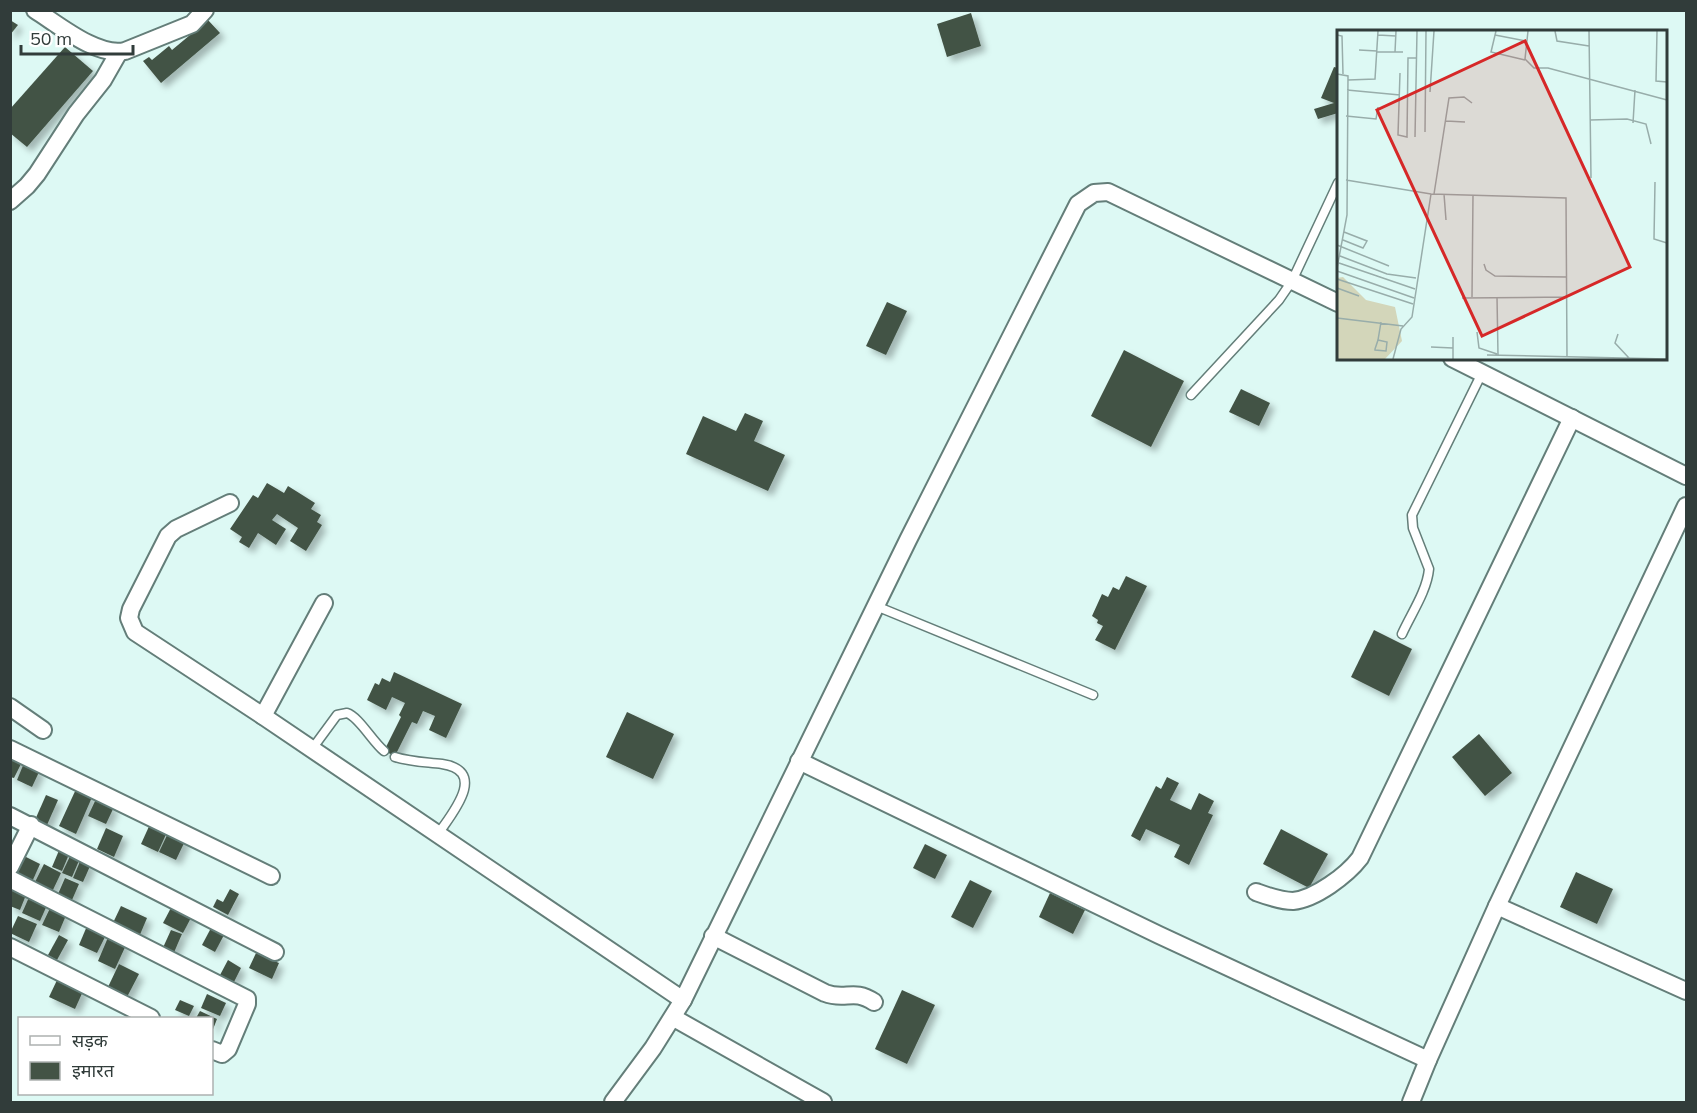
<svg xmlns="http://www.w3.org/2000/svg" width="1697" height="1113" font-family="Mulish,'Noto Sans Devanagari',sans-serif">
	<defs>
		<filter id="shadow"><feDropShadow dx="5" dy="5" stdDeviation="3" flood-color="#0004"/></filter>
	</defs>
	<rect width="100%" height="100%" fill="#ddf9f4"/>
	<g fill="#435345" filter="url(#shadow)">
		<path d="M971,13l10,33 -34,11 -10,-33z"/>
		<path d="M10,20l8,5 -8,10z"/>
		<path d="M208,20l12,13 -59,50 -18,-22 6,-4 3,3 17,-14 3,4z"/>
		<path d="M65,47l28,24 -66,76 -17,-14v-24z"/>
		<path d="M1334,67l4,1v45l-20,6 -4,-10 20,-6 -13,-5z"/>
		<path d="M887,302l20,9 -21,44 -20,-9z"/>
		<path d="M1124,350l60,31 -33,66 -60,-31z"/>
		<path d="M1241,389l29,14 -11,23 -30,-14z"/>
		<path d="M745,413l18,8 -9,20 31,14 -17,36 -82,-37 17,-38 33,15z"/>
		<path d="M267,483l17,10 4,-7 27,17 -4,6 10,6 -4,7 5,3 -16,26 -16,-10 8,-13 -21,-14 -5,6 14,9 -10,16 -18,-12 -9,15 -10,-6 3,-5 -12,-8 23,-34 5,3z"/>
		<path d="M1126,576l21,10 -32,64 -20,-10 8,-14 -6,-3 1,-3 -6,-4 10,-22 6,3 5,-10 6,3z"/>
		<path d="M1374,630l38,19 -23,47 -38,-19z"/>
		<path d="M394,672l68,32 -16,34 -17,-8 6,-14 -12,-5 -6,13 -5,-2 -17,34 -11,-5 17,-34 -2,-2 6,-12 -13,-6 -6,13 -19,-10 8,-17 4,2 3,-7 8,4z"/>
		<path d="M627,712l47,22 -21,45 -47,-22z"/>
		<path d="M1479,734l33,39 -27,23 -33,-39z"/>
		<path d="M10,752l14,6 -10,20 -4,-1z"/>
		<path d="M24,763l16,7 -8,17 -15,-7z"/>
		<path d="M1167,777l12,6 -9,17 21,10 8,-17 15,8 -6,12 5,2 -24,50 -15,-8 6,-12 -34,-16 -6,12 -9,-5 25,-50 5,3z"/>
		<path d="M77,787l16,8 -17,39 -17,-8z"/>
		<path d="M46,795l12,5 -11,25 -12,-5z"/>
		<path d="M96,799l18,8 -8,17 -18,-8z"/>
		<path d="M151,822l17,8 -10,22 -17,-8z"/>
		<path d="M106,828l17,8 -9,21 -17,-8z"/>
		<path d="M1281,829l47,25 -19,34 -46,-24z"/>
		<path d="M169,831l17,8 -10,21 -17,-8z"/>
		<path d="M925,844l22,11 -12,24 -22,-11z"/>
		<path d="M60,848l10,4 -8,19 -10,-4z"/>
		<path d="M72,852l9,4 -9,21 -10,-4z"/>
		<path d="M20,854l20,10 -8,18 -20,-9z"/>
		<path d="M81,859l10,5 -8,18 -10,-4z"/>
		<path d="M44,864l17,9 -9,19 -18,-8z"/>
		<path d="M1576,872l37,17 -16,35 -37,-17z"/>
		<path d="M65,878l14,6 -7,16 -14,-6z"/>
		<path d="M970,880l22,11 -19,37 -22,-11z"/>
		<path d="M10,883l18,7 -8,20 -10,-4z"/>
		<path d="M230,889l9,5 -11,21 -15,-8 4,-8 6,3z"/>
		<path d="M1050,893l35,17 -12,24 -34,-17z"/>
		<path d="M30,895l18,8 -8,18 -18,-8z"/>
		<path d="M173,904l20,10 -10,19 -20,-10z"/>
		<path d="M51,906l16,7 -8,19 -17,-7z"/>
		<path d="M121,906l26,12 -8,19 -27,-12z"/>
		<path d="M18,916l19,8 -8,18 -19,-9z"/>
		<path d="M87,926l19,9 -9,18 -18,-8z"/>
		<path d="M211,928l13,7 -9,17 -13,-7z"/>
		<path d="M171,930l11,4 -10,23 -11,-5z"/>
		<path d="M59,935l9,5 -11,20 -9,-5z"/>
		<path d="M109,935l18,8 -12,26 -17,-8z"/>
		<path d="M256,953l23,10 -7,16 -23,-11z"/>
		<path d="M228,960l13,8 -7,14 -14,-7z"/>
		<path d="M119,964l20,10 -12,23 -19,-10z"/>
		<path d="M58,978l26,11 -9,20 -26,-12z"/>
		<path d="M902,990l33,15 -28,59 -32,-15z"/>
		<path d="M207,994l19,9 -6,13 -19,-8z"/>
		<path d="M180,1000l14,6 -5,10 -14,-6z"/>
		<path d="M200,1011l17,8 -5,13v-14h-16z"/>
	</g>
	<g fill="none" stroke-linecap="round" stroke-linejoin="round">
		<defs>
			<g id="service">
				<path d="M1191,395l88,-95 13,-19 46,-98"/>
				<path d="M876,606l217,89"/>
				<path d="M1402,634c9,-20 25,-43 27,-65l-16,-41 -1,-13 70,-142"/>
				<path d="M312,749l25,-34 10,-2c12,4 25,28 37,38"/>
				<path d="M395,757c16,5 31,5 47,7 47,7 9,51 -4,70"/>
			</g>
			<g id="minor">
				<path d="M35,10c24,15 62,47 90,41l67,-27 13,-14"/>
				<path d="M10,201l17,-15 10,-12 39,-60 27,-34 16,-28"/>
				<path d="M1452,358l234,118"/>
				<path d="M230,503l-54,26 -8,7 -37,73 -2,9 6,14 128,84 420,284"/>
				<path d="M10,707l33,23"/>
				<path d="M263,716l61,-113"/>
				<path d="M10,749l261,127"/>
				<path d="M799,761l360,174 269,125"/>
				<path d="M10,816l265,136"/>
				<path d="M10,867l21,-42"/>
				<path d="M10,879l237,120v5l-19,45 -6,5 -10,-4"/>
				<path d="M1256,892c11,4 24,9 37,9 22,-2 54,-26 67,-43l212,-440"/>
				<path d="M1497,906l189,85"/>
				<path d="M713,936l112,57c21,8 28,-5 49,9"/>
				<path d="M10,947l141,71"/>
				<path d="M674,1018l149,84"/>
				<path d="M613,1102l40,-54 30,-48 225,-460 170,-336 16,-11 14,-1 230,111"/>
				<path d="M1411,1102l17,-42 69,-154 189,-400"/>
			</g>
		</defs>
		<use href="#service" stroke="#647e79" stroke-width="11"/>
		<use href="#minor" stroke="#647e79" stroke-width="20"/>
		<use href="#service" stroke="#fff" stroke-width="8"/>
		<use href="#minor" stroke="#fff" stroke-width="16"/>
	</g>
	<g transform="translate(1337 30)">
		<rect width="330" height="330" fill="#ddf9f4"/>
		<path d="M6,247l23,23 29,7 7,34 -17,18h-48v-81z" fill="#d3d6ba"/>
		<path fill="none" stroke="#98adaa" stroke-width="1.5" d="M159,1l-5,21 34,8M191,1l-3,28 9,9h14l119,32M218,1l2,10 32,5M252,1l2,147M320,1l-1,50 11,1M0,5l5,1 1,38M41,5l18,1M158,5l31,6M22,20l18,1M40,22h26M58,22l1,-21M63,43l-2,62 9,2 1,-79h8M0,44l11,2 -1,139 -10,53M11,50l27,-1 3,-48M10,60l53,5M93,62l4,-61M9,86l30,3 2,-12M253,90l37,-1 19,5 5,20M109,91l19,1M296,93l2,-33M88,102l1,-101M78,107l2,-106M9,150l85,14 135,4 1,159M318,152l-1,57 13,4M97,164l15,-96 15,-1 8,6M107,164l2,26M6,210l20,8 4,-7 -23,-9M0,215l52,21M3,226l47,18 29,4M2,233l76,26M147,234l2,6 9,6 72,1M0,241l77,27M0,249l76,25M0,258l22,8M135,267l1,-102M160,267l1,58M125,268l104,-1M0,288l66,8M140,302l2,16 18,6M281,304l-3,9 14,15M41,310l9,2 -1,9 -11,-1v-1l3,-9 3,-18M94,317l22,1M150,325l180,4M56,329l8,-30 11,-12 19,-123M116,329v-22"/>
		<path fill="#d62828" fill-opacity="0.15" stroke="#d62828" stroke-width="3" d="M188,11l105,226 -148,69 -105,-226z"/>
		<rect width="330" height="330" fill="none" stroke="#313c3a" stroke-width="3"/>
	</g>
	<rect width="1697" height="1113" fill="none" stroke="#313c3a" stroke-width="24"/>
	<rect x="18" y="1017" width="195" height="78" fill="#ffffff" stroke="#adb1b0" stroke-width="1.5"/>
	<rect x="30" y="1036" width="30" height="9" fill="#ffffff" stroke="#adb1b0" stroke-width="1.5"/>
	<text x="72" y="1047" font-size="18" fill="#313c3a">सड़क</text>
	<rect x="30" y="1062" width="30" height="18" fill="#435345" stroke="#adb1b0" stroke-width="1.5"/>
	<text x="72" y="1077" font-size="18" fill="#313c3a">इमारत</text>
	<path d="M21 45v9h112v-9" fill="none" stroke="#313c3a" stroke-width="3"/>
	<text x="30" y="45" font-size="18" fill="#313c3a" stroke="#ffffff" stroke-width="4.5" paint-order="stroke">50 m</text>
</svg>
